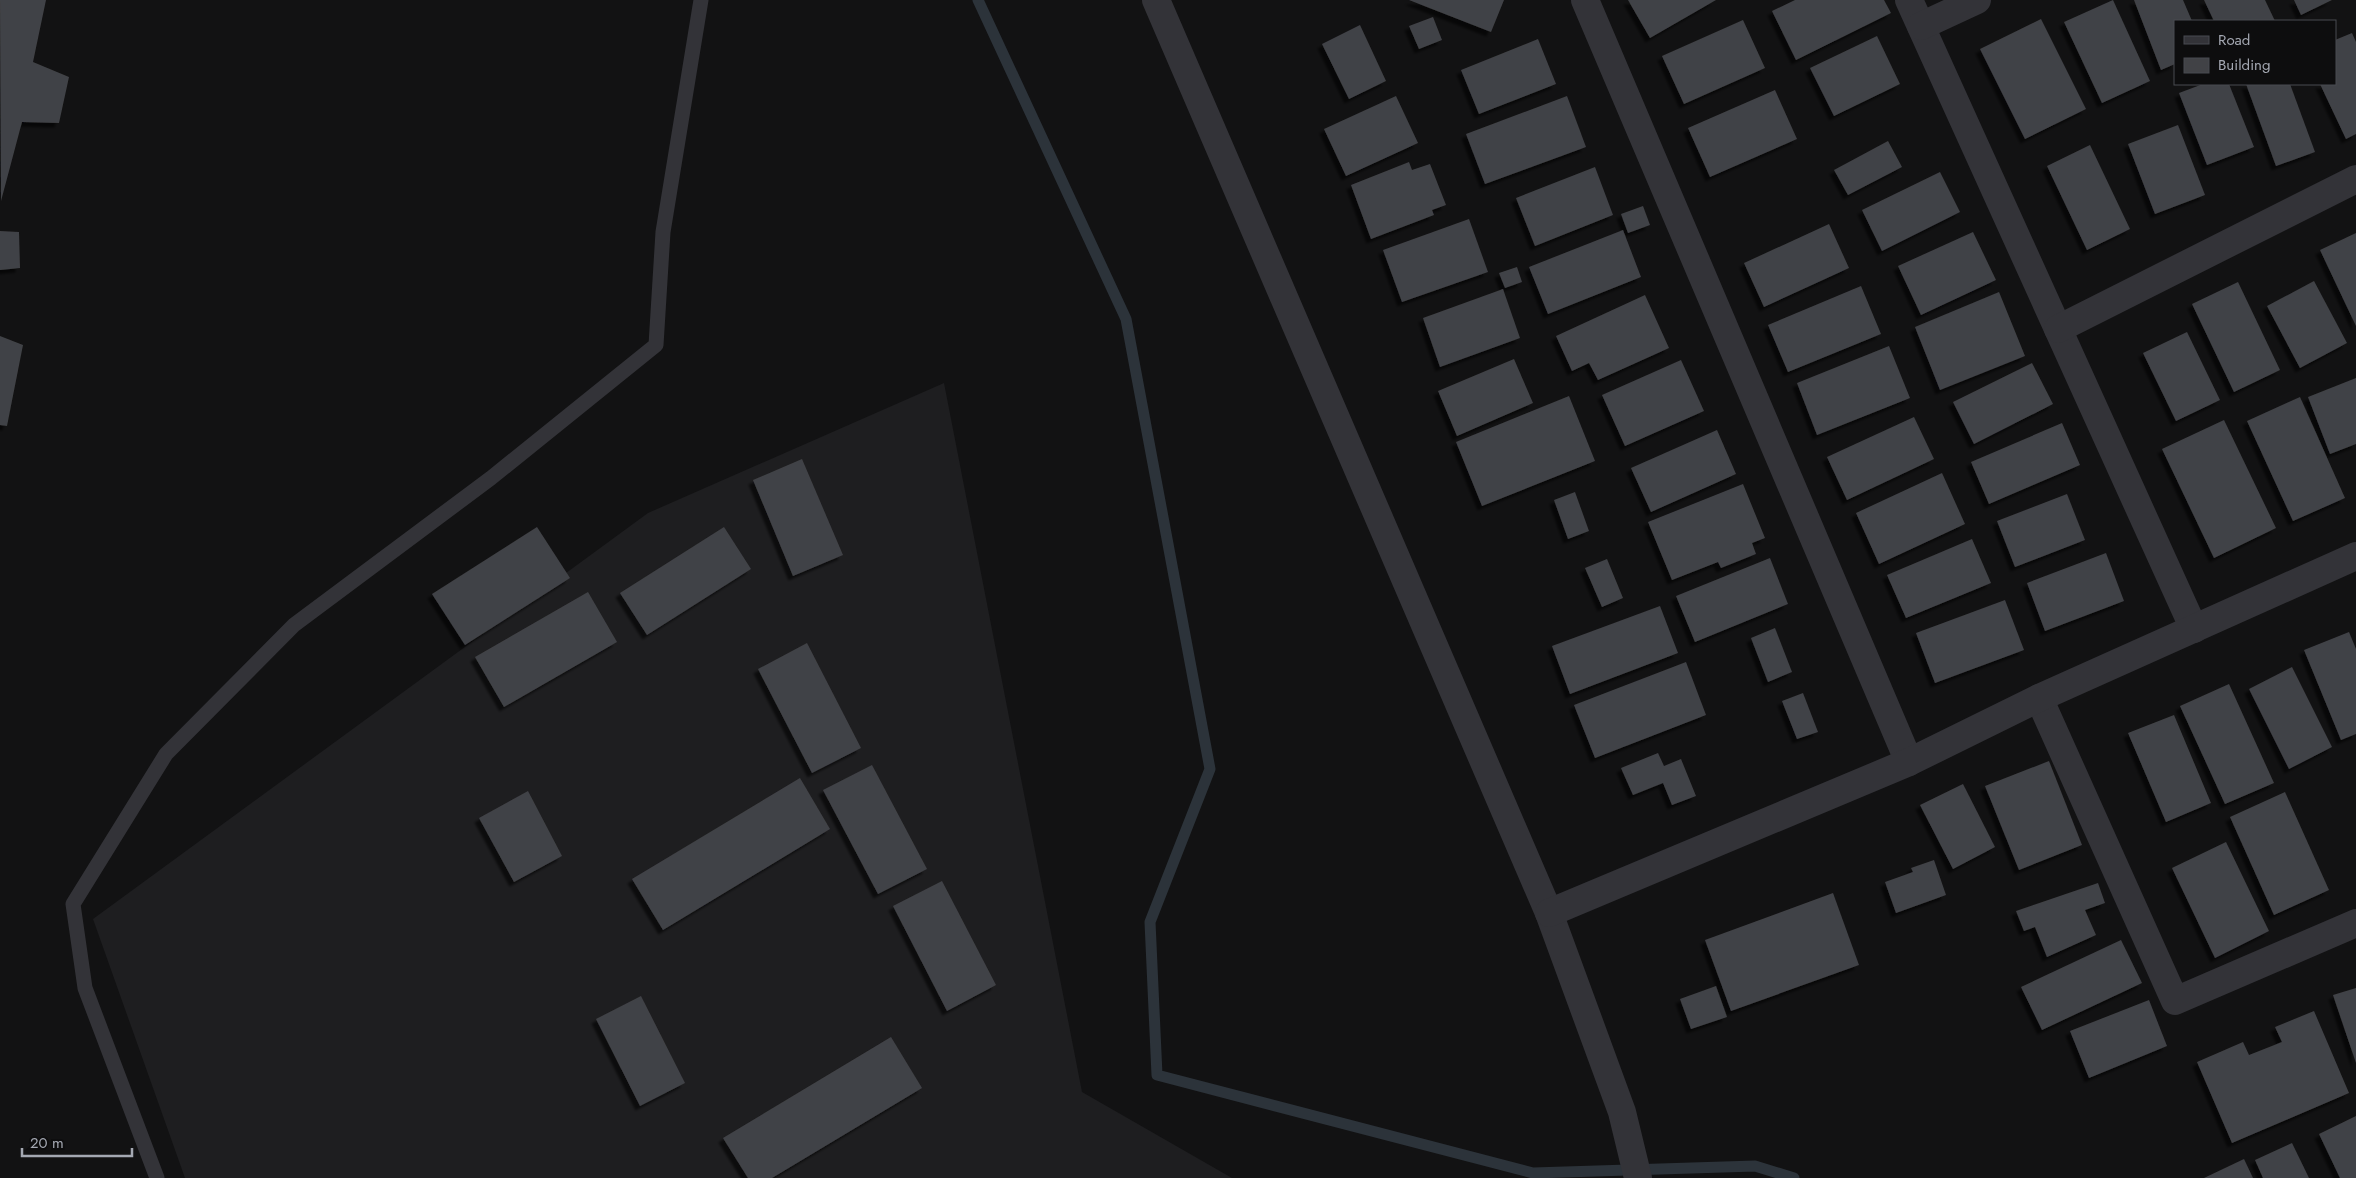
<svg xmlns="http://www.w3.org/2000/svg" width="2356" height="1178" font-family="Jost,sans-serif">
	<defs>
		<filter id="shadow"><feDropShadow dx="-4.5" dy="4.5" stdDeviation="1" flood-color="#0009"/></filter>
	</defs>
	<rect width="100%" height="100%" fill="#121213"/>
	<path fill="#1e1e20" d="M944,383l138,709 150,86h-1047l-92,-259 555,-406z"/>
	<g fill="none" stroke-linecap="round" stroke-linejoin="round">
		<path stroke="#2c333a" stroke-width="11" d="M978,0l148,319 84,450 -60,153 7,153 376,98 222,-7 39,12"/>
	</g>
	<g fill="#414246" filter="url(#shadow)">
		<path d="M0,0h46l-13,62 36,15 -10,46 -37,-1 -21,79z"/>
		<path d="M1409,0h95l-13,32z"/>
		<path d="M1628,0h88l-66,38z"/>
		<path d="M1795,0h89l7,13 -95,47 -24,-49z"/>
		<path d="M2113,0l37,81 -48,22 -38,-81z"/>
		<path d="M2134,0h49l9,21h-17v43l-14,6z"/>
		<path d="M2204,0h61l10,21h-61z"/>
		<path d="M2294,0h38l-31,15z"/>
		<path d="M1433,17l9,23 -23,9 -10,-23z"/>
		<path d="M2041,19l45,90 -61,30 -45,-90z"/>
		<path d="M1743,20l22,48 -81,36 -22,-48z"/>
		<path d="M1360,25l26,56 -37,18 -27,-55z"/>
		<path d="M2352,33l4,9v92l-10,5 -26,-55h15v-44z"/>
		<path d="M1877,36l23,48 -66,32 -24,-48z"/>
		<path d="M1538,39l18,45 -77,30 -18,-44z"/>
		<path d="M2203,84h26l25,63 -47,18 -28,-72z"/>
		<path d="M2246,84h44l25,68 -39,14z"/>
		<path d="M1775,90l22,49 -87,38 -22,-49z"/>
		<path d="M1396,96l22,47 -72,33 -22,-47z"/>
		<path d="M1567,96l19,51 -101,37 -19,-50z"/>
		<path d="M2178,125l27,70 -50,19 -27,-70z"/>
		<path d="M1888,141l14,26 -54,28 -14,-25z"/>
		<path d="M2090,145l40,84 -43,21 -40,-84z"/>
		<path d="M1409,162l3,8 18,-6 16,41 -14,5 2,5 -63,24 -20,-54z"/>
		<path d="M1595,167l18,48 -78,31 -19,-48z"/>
		<path d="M1940,172l20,40 -78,39 -20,-41z"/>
		<path d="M1643,206l7,19 -22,8 -7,-19z"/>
		<path d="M1469,219l19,53 -86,30 -19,-52z"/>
		<path d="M1829,224l20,44 -85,39 -20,-44z"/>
		<path d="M1623,230l18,47 -93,37 -19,-47z"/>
		<path d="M0,231l19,1 1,36 -20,2z"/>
		<path d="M1973,232l23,48 -75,35 -23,-49z"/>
		<path d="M2356,233v93l-36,-76z"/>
		<path d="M1517,267l5,15 -17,6 -6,-15z"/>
		<path d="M2314,281l33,62 -47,25 -33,-62z"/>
		<path d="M2238,282l42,88 -46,22 -42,-88z"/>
		<path d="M1861,286l20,48 -93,38 -20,-47z"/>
		<path d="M1503,289l17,49 -80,29 -17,-49z"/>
		<path d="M1999,292l26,64 -85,34 -25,-63z"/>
		<path d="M1645,295l24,53 -71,32 -9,-17 -17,8 -16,-35z"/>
		<path d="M2187,332l33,68 -44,21 -33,-68z"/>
		<path d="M0,336l23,9 -16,81 -7,-1z"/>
		<path d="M1889,346l21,52 -93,37 -20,-52z"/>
		<path d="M1514,359l19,44 -76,33 -19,-45z"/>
		<path d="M1681,360l23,51 -79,35 -23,-51z"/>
		<path d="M2032,363l21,41 -79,40 -21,-42z"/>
		<path d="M2356,378v66l-26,10 -22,-57z"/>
		<path d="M1569,396l26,65 -113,45 -26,-64z"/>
		<path d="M2300,397l45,101 -52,23 -46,-100z"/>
		<path d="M1914,417l20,42 -87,41 -20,-43z"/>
		<path d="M2224,420l52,108 -62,30 -52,-109z"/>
		<path d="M2062,423l18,42 -91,39 -18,-42z"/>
		<path d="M1717,430l19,44 -85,38 -20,-44z"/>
		<path d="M802,459l41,96 -50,21 -40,-96z"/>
		<path d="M1942,473l23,51 -86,40 -23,-51z"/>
		<path d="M1743,484l22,54 -13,5 4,11 -35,14 -3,-6 -46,18 -24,-58z"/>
		<path d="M1575,492l14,39 -21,8 -14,-39z"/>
		<path d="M2067,494l18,46 -70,27 -18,-46z"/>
		<path d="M537,527l33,51 -105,67 -33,-51z"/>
		<path d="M724,527l27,42 -104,66 -27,-42z"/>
		<path d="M1972,539l19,44 -85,35 -19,-43z"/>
		<path d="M2106,553l18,48 -79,30 -18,-48z"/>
		<path d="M1770,558l18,46 -93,38 -19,-46z"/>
		<path d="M1607,559l16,39 -21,9 -17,-39z"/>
		<path d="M588,592l29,50 -113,65 -29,-50z"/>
		<path d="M2005,600l19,50 -89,33 -19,-50z"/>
		<path d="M1660,606l18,47 -108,41 -18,-48z"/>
		<path d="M1775,628l17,44 -24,10 -17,-44z"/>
		<path d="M2349,632l7,17v85l-15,6 -37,-90z"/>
		<path d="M807,643l54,105 -49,25 -54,-104z"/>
		<path d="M1686,662l20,53 -111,43 -21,-53z"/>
		<path d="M2292,667l40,80 -43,22 -40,-80z"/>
		<path d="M2229,684l45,99 -49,21 -45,-98z"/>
		<path d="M1803,693l15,39 -21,7 -15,-38z"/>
		<path d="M2174,715l37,88 -45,19 -38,-89z"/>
		<path d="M1658,753l6,13 17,-7 15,37 -24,9 -9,-22 -30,12 -12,-27z"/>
		<path d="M2049,761l33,84 -63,25 -34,-84z"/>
		<path d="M872,765l55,104 -49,25 -55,-104z"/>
		<path d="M800,778l30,51 -167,101 -31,-51z"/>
		<path d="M1963,784l32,63 -42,22 -33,-64z"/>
		<path d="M528,791l34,65 -48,26 -35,-64z"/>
		<path d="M2285,792l44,98 -55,25 -44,-98z"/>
		<path d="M2226,842l43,89 -54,27 -43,-90z"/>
		<path d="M1934,860l12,35 -50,18 -11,-31 28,-10 -2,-4z"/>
		<path d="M942,881l54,104 -49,26 -54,-105z"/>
		<path d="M2098,883l7,20 -20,7 11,25 -49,22 -12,-30 -11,4 -8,-20z"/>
		<path d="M1833,893l26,72 -128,46 -26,-71z"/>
		<path d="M2121,940l21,43 -100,47 -21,-43z"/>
		<path d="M1716,986l11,31 -36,12 -11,-30z"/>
		<path d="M2356,988v75l-23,-68z"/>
		<path d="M641,996l44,87 -45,23 -44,-87z"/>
		<path d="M2149,1000l18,46 -78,32 -19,-47z"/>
		<path d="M2314,1011l35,82 -117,50 -35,-81 46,-20 6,13 33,-13 -7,-15z"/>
		<path d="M891,1037l31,51 -150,90h-24l-25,-40z"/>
		<path d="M2356,1116v62h-16l-21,-44z"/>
		<path d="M2292,1143l17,35h-46l-8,-18z"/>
		<path d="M2244,1159l9,19h-49z"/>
	</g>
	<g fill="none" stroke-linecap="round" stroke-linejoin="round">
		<path stroke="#333338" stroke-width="15" d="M157,1178l-72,-190 -12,-84 93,-150 128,-129 197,-147 165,-133 7,-113 38,-232"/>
		<g stroke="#333338" stroke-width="28">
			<path d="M1156,0l393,913 73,199 16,66"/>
			<path d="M1585,0l324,762"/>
			<path d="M1909,0l285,629"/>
			<path d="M1921,26l56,-26"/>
			<path d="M2058,329l298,-150"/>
			<path d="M2039,698l136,303 181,-78"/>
			<path d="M1549,913l360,-151 130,-64 317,-142"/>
		</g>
	</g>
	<rect x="2174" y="20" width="162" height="65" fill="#0d0d0e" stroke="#494b50"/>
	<rect x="2184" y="36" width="25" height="8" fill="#333338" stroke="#494b50"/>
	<text x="2218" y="45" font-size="15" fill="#a4a8b2">Road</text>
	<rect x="2184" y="58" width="25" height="15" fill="#414246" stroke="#494b50"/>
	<text x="2218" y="70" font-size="15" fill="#a4a8b2">Building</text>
	<path d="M22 1148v8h110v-8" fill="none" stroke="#a4a8b2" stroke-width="2.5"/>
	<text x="30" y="1148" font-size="15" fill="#a4a8b2" stroke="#0d0d0e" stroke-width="4" paint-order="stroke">20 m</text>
</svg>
